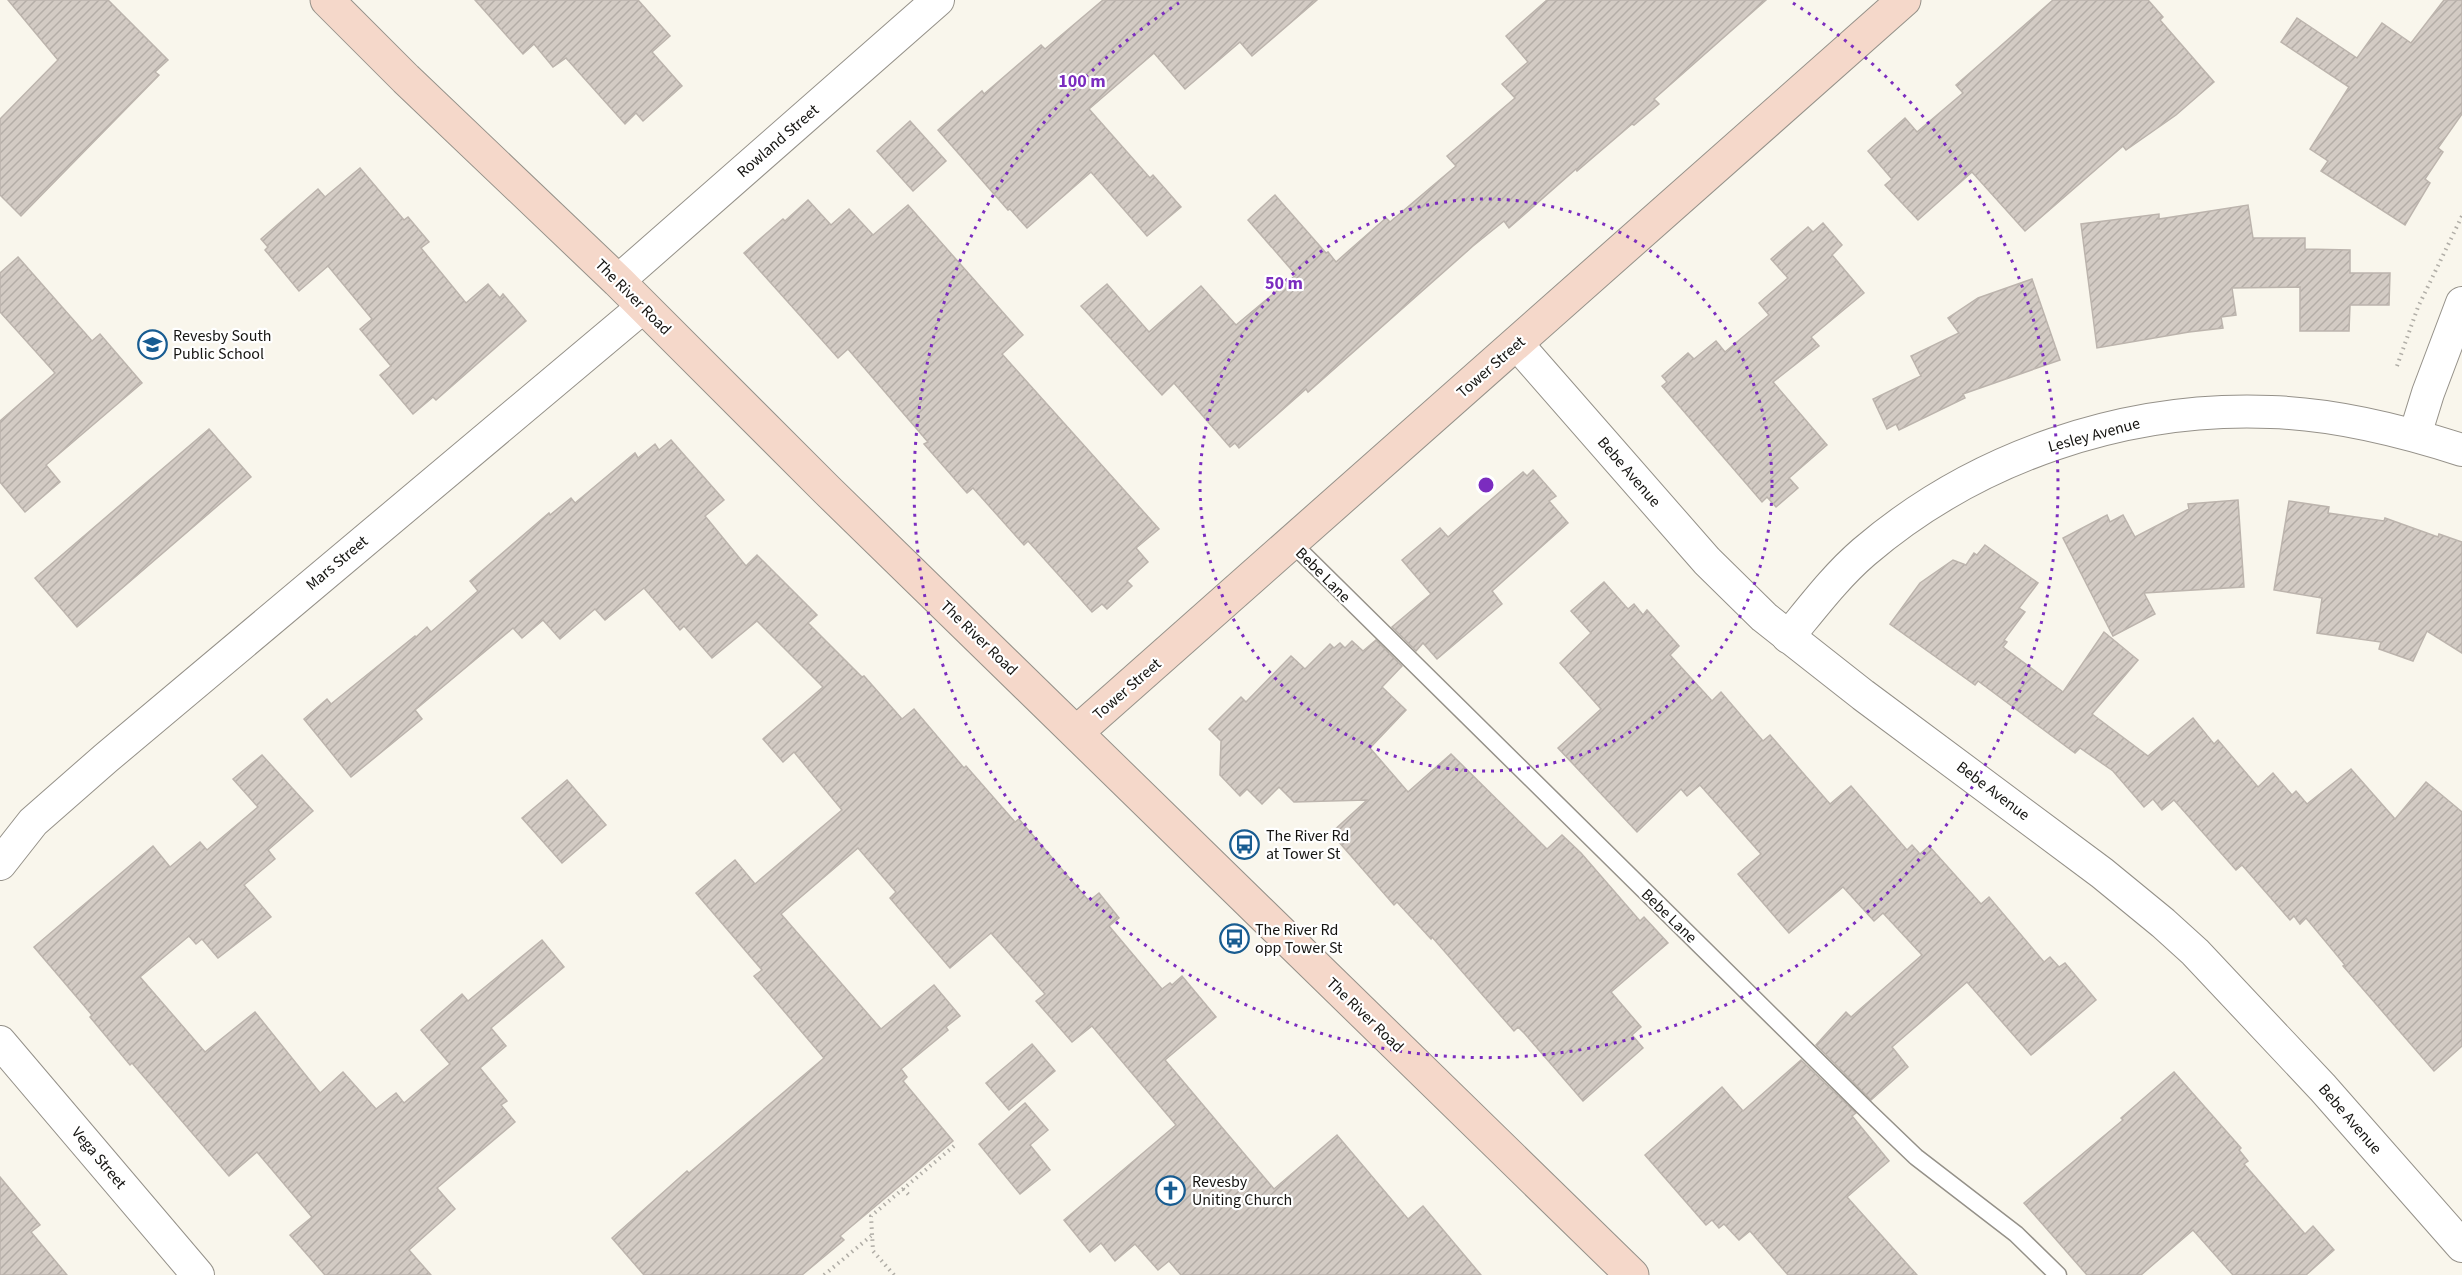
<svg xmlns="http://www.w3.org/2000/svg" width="2462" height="1275" font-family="'Source Sans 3',sans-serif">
	<defs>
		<pattern id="building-hatch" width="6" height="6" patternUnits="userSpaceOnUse" patternTransform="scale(1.5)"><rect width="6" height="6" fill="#d3cbc4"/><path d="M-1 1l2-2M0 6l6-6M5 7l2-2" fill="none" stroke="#b4ada7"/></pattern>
	</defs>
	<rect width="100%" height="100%" fill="#f9f6ec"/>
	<g fill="url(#building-hatch)" stroke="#bcb4ad" stroke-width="1.5">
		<path d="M8,0h100l60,60 -13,12 4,3 -138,141 -21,-21v-76l58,-59z"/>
		<path d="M475,0h163l32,36 -18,16 30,34 -39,35 -7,-8 -11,11 -59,-66 -13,9 -19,-23 -11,10z"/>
		<path d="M1103,0h214l-65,56 -12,-14 -55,47 -31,-36 -65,56 61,69 3,-3 28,32 -34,29 -56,-64 -64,56 -17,-19 -2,1 -70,-80 44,-39 2,3 57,-49 4,4z"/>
		<path d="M1547,0h219l-112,99 5,5 -25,21 -2,-1 -55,47 -1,-2 -67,59 -5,-7 -31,25 -165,146 -2,-3 -67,59 -4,-5 -5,4 -56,-64 -12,12 -81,-89 26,-22 42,48 52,-46 35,39 60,-50 -48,-55 27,-25 51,58 2,-1 8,10 50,-44 4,4 66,-56 -9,-10 68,-58 -13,-14 26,-22 -22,-26z"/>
		<path d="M2053,0h95l15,17 -3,3 54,62 -38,33 -50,35 -3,-4 -98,85 -53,-59 -54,48 -33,-35 7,-6 -24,-28 37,-33 12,14 46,-39 -7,-8z"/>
		<path d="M2444,0h18v114l-24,34 5,4 -18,27 5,4 -25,42 -84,-54 7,-10 -18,-12 39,-62 -68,-45 16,-24 60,40 25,-35 29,20z"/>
		<path d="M910,121l36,40 -33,30 -36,-40z"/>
		<path d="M360,168l44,52 4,-3 21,25 -8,6 45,55 22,-19 12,14 3,-4 23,27 -90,79 -3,-3 -20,17 -33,-39 11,-9 -31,-37 12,-10 -44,-53 -29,25 -34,-41 3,-3 -7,-8 57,-50 7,8z"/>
		<path d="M808,200l23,25 18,-16 24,26 35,-30 115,130 -21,19 157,175 -23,19 12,14 -21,19 5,5 -25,23 -5,-5 -10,8 -64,-71 -4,4 -51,-57 -6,5 -43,-49 4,-2 -80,-93 -10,9 -94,-105 39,-34 2,2z"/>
		<path d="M2248,205l5,33h52v11l45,1v23h40l-1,32h-39l-1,26h-49v-44l-68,1 4,27 -15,2 2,11 -34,4 -92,16 -16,-124 78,-10v5z"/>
		<path d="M1823,223l19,22 -10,10 32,38 -53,44 8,9 -46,36 54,63 -38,33 9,10 -22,19 -9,-10 -5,5 -100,-116 5,-4 -5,-6 26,-23 6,6 22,-18 9,11 44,-37 -10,-12 29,-25 -17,-19 37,-32 5,5z"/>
		<path d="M18,257l74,84 8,-7 42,49 -96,82 14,17 -35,30 -25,-30v-61l55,-48 -55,-61v-39z"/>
		<path d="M2032,279l28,81 -97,34 2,4 -66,32 -3,-6 -9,5 -14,-30 48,-23 -10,-20 48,-23 -11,-15 30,-20z"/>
		<path d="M209,429l42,48 -174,150 -42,-49z"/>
		<path d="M671,440l53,60 -19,16 41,50 11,-11 60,60 -9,8 54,54 2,-1 38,43 12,-10 50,59 2,-2 49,56 4,-3 70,82 10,-8 20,25 -10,8 53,63 8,-6 2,2 10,-9 34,41 -51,43 109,129 63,-54 71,84 15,-13 58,69h-300l-12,-14 -11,9 -23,-26 -20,17 -14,-18 -11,9 -26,-32 112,-95 -84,-99 -20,16 -36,-41 9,-7 -54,-61 -41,35 -60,-70 6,-6 -38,-44 -77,66 100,115 53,-44 26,31 -14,11 2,3 -47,39 6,8 -4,4 50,60 -113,95 4,4 -42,35h-158l-32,-37 75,-67 2,2 135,-115 -70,-82 8,-6 -66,-77 39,-33 20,24 87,-74 -48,-58 -11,10 -20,-23 60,-52 -66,-66 -45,37 -28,-32 -4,4 -36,-42 -39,32 -10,-11 -35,30 -17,-19 -21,18 -9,-10 -98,82 7,9 -71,58 -47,-58 23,-20 4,5 84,-68 1,1 11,-10 4,5 47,-41 -8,-10 79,-68 1,2 21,-17 4,5 60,-50 3,5 17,-14 4,6z"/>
		<path d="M1533,470l23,26 -7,5 19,22 -76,68 10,13 -65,55 -14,-16 -7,8 -24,-24 39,-33 -29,-34 38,-32 8,9 75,-65 4,4z"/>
		<path d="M2238,500l6,87 -100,6 11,21 -42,22 -50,-98 44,-23 3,7 13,-7 12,22 54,-28 -1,-5z"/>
		<path d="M2289,501l40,6 -1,6 56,8 1,-3 53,19 1,-3 23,8v111l-35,-22 -14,30 -34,-12 2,-7 -64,-9 5,-35 -48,-8z"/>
		<path d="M1985,545l53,38 -19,25 6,4 -21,28 3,2 -4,5 60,45 41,-60 34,28 -46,54 56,42 45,-38 21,26 4,-4 40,47 15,-14 19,22 4,-4 11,13 44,-35 44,50 31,-37 36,30v234l-28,25 -91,-105 2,-1 -39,-47 -6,6 -6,-8 -4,4 -48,-55 -6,5 -62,-70 -12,10 -9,-11 -9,8 -31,-36 -33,-23 -5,5 -97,-72 -3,4 -85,-61 30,-41 33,-23 13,5 8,-12 3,2z"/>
		<path d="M1604,582l24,27 6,-5 9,11 4,-5 32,36 -9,9 42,46 9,-9 42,49 7,-6 60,69 21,-18 56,64 5,-5 8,9 9,-8 52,58 8,-7 55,65 6,-5 9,10 6,-4 31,37 -65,55 -64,-73 -75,65 16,20 -37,33 -55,-55 30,-33 5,5 71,-62 -39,-42 -9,8 -31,-34 -54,46 -51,-59 23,-20 -61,-69 -13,11 -6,-7 -44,43 -79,-84 43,-39 -41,-46 31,-30 -20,-22z"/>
		<path d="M1376,640l26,26 -20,21 24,23 -36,38 38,44 43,-38 96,95 15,-14 19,18 59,68 4,-4 24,26 -57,49 30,35 -9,8 11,13 -60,53 -58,-67 -7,-7 -4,4 -82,-94 -1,2 -34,-37 -3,3 -63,-72 36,-33 -73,2 -15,-15 -17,17 -15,-15 -7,7 -20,-21 1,-34 -12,-12 32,-32 5,5 45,-46 14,13 25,-25 4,4 6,-5 5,5 7,-7 11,10z"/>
		<path d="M262,755l51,56 -45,39 7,9 -31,26 27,32 -53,41 -16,-19 -6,5 -7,-8 -49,41 65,75 50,-40 65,81 23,-21 33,37 20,-16 8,10 46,-39 -29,-34 41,-36 6,7 74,-61 22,27 -73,61 15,18 -26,22 27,33 -6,4 14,17 -78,66 18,21 -46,41 22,25h-106l-35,-40 22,-18 -55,-65 -28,24 -97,-113 -2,2 -40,-48 2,-2 -58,-68 119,-101 17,21 30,-25 7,8 51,-43 -25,-28z"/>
		<path d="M567,780l39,45 -44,38 -40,-45z"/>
		<path d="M1032,1044l23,27 -46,39 -23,-27z"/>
		<path d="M1801,1060l55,53 -4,3 37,45 -42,36 70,78h-129l-38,-44 -11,9 -15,-16 -5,4 -7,-8 -6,5 -61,-70 77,-68 21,24z"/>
		<path d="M2174,1072l67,76 -2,2 9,11 -4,3 61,70 8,-8 21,24 -28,25h-73l-40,-45 -52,45h-54l-63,-72 99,-83 -2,-2z"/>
		<path d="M1025,1103l23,27 -18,15 20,25 -30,24 -41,-50z"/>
		<path d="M0,1177l40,48 -9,7 36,43h-67z"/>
	</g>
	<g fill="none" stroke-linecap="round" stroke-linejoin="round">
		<defs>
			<path id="service" d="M1292,543l576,568 48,46 100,77 42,41"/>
			<g id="minor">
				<path d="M618,281l320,-281"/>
				<path d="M1517,344l190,217 57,56 99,78 239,178 61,50 32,29 128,136 139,158"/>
				<path d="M2415,435l13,-42 34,-90"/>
				<path d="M1788,637c24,-29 47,-60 76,-85 111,-95 260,-146 407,-140 65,2 129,18 191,38"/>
				<path d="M0,864l33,-42 73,-64 537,-451"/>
				<path d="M0,1042l198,233"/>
			</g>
			<g id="secondary">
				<path d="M327,0l79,79 212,202 209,209 805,785"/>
				<path d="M1077,732l827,-732"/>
			</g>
		</defs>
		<use href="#service" stroke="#959189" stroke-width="19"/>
		<use href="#minor" stroke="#959189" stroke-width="34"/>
		<use href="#secondary" stroke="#959189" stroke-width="35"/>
		<g stroke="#b0ada6" stroke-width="4" stroke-dasharray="1.5 4.5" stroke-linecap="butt">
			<path d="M2397,366l21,-59 44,-91"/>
			<path d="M903,1189l6,6"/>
			<path d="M824,1275l47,-39"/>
			<path d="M894,1275l-21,-24 -2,-35 83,-70"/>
		</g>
		<use href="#service" stroke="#fff" stroke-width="16"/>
		<use href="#minor" stroke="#fff" stroke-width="32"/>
		<use href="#secondary" stroke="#f5d8ca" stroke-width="33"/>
	</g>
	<g fill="none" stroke="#7b2cbf" stroke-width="3" stroke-dasharray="3 6">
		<circle cx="1486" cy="485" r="286"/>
		<path d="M1793 3A572 572 0 1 1 1179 3"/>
	</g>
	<defs>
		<symbol id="school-ring" viewBox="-11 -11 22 22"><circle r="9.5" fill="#fff" stroke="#185c91" stroke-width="1.5"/><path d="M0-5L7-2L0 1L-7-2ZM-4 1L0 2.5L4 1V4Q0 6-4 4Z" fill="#185c91"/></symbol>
		<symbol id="bus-ring" viewBox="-11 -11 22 22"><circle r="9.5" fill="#fff" stroke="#185c91" stroke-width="1.5"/><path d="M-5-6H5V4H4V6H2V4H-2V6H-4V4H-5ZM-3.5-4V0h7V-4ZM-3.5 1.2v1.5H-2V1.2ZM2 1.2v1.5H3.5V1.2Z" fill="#185c91"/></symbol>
		<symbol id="church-ring" viewBox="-11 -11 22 22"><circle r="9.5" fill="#fff" stroke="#185c91" stroke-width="1.5"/><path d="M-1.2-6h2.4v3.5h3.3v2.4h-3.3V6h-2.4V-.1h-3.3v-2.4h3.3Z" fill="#185c91"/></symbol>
	</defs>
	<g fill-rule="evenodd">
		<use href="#school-ring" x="136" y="328" width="33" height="33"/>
		<use href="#bus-ring" x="1228" y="828" width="33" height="33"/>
		<use href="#bus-ring" x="1218" y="922" width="33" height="33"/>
		<use href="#church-ring" x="1154" y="1174" width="33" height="33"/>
	</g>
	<g text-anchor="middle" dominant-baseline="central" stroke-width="4.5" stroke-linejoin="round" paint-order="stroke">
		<g font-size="16" fill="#151411" stroke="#fff">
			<text transform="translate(778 141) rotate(-41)">Rowland Street</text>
			<text transform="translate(633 297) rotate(45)">The River Road</text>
			<text transform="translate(1491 367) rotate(-41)">Tower Street</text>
			<text transform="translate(2094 435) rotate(-15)">Lesley Avenue</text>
			<text transform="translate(1629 472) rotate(49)">Bebe Avenue</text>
			<text transform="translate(337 563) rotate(-40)">Mars Street</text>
			<text transform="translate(1323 575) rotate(45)">Bebe Lane</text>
			<text transform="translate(979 638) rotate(44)">The River Road</text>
			<text transform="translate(1127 689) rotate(-41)">Tower Street</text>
			<text transform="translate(1993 791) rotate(37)">Bebe Avenue</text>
			<text transform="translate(1669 916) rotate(44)">Bebe Lane</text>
			<text transform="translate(1365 1015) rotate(44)">The River Road</text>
			<text transform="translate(2350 1119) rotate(49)">Bebe Avenue</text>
			<text transform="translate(99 1158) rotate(50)">Vega Street</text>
		</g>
		<g font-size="16" fill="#151411" stroke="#fff" text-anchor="start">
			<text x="173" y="336">Revesby South<tspan x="173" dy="18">Public School</tspan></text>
			<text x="1266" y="836">The River Rd<tspan x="1266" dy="18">at Tower St</tspan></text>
			<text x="1255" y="930">The River Rd<tspan x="1255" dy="18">opp Tower St</tspan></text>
			<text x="1192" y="1182">Revesby<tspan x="1192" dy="18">Uniting Church</tspan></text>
		</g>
	</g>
	<circle cx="1486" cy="485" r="9" fill="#7b2cbf" stroke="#fff" stroke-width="3"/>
	<g font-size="18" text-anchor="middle" font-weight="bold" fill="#7b2cbf" stroke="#fff" stroke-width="4.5" stroke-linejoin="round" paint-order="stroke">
		<text x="1082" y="87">100 m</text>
		<text x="1284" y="289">50 m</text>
	</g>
</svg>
